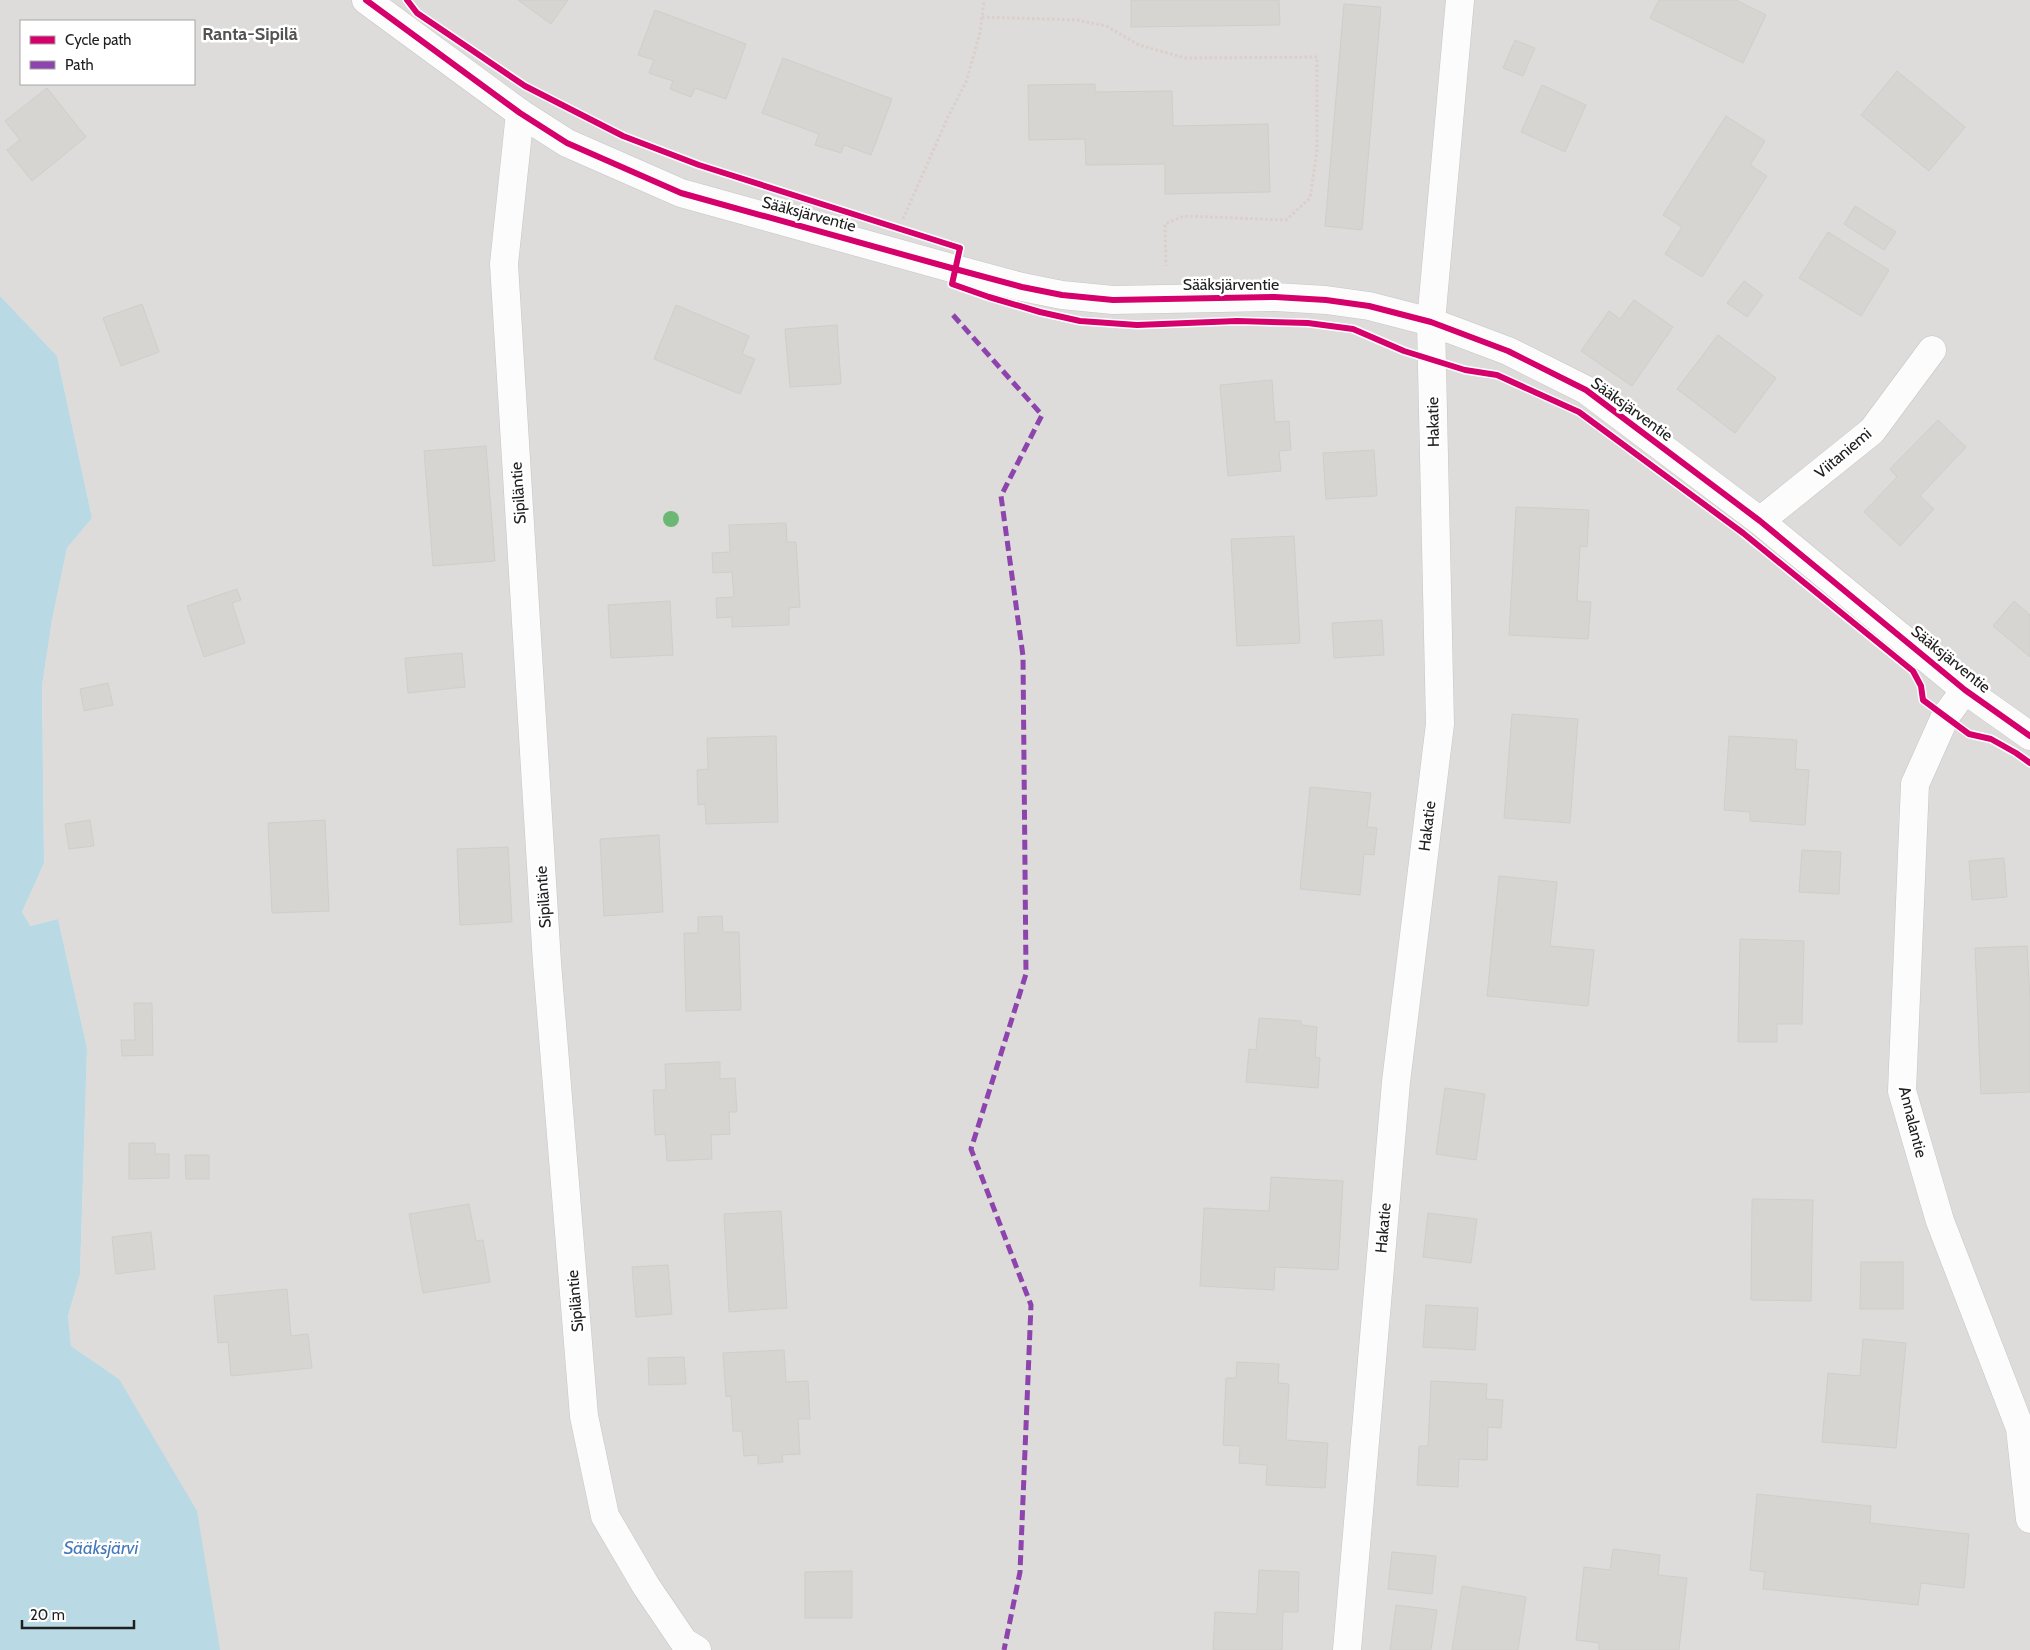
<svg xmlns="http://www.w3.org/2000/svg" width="2030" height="1650" font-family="Cabin,sans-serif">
	<rect width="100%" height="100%" fill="#eeede9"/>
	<path fill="#dddcda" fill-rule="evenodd" d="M0,0h2030v1650h-1810l-101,-271 -48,-33 -3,-30 12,-42 7,-226 -29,-129 -29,7 -7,-14 22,-49 -2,-177 10,-66 15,-72 25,-30 -35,-162 -57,-60zM21,21h173v63h-173z"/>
	<path fill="#b9d9e4" d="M0,296l57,60 35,162 -25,30 -15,72 -10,66 2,177 -22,49 8,14 28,-7 29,129 -7,226 -12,42 3,30 48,33 78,132 23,139h-220z"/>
	<g fill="#d7d5d1" stroke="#d1ceca">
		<path d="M518,0h50l-17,24z"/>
		<path d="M1131,0h148l1,25 -149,2z"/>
		<path d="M1659,0h77l30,15 -23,48 -93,-45z"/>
		<path d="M1344,4l37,3 -19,223 -37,-4z"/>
		<path d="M655,10l91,34 -20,55 -31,-11 -4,9 -21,-8 3,-8 -24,-8 5,-13 -16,-5z"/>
		<path d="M1515,40l20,8 -12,28 -20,-8z"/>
		<path d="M783,58l109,41 -21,56 -27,-10 -3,8 -26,-8 4,-11 -57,-21z"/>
		<path d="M1897,71l68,56 -36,44 -68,-56z"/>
		<path d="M1095,84v8l77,-1 1,35 95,-2 2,68 -105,2v-30l-79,1 -1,-26 -56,1 -1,-55z"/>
		<path d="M1542,85l44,20 -21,47 -44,-20z"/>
		<path d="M47,88l39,49 -54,44 -25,-31 13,-10 -15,-19z"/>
		<path d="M1726,116l39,25 -15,24 17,11 -65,101 -37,-23 17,-27 -19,-12z"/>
		<path d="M1855,206l41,26 -12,18 -40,-26z"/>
		<path d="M1828,232l61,38 -28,46 -62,-38z"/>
		<path d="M1744,281l19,14 -16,22 -20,-14z"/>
		<path d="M1634,300l39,27 -41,59 -51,-35 28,-40 11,8z"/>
		<path d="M142,304l17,48 -38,14 -18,-48z"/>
		<path d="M676,305l73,31 -7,18 13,5 -15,35 -86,-35z"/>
		<path d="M837,325l4,59 -51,3 -5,-58z"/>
		<path d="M1718,335l58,43 -41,55 -58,-44z"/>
		<path d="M1272,380l3,42 14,-1 2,29 -12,1 2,20 -53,5 -8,-91z"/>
		<path d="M1938,420l28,27 -46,49 14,13 -34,37 -36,-34 33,-35 -7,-8z"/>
		<path d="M486,446l9,115 -62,5 -9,-115z"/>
		<path d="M1374,450l3,46 -51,3 -3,-46z"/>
		<path d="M1516,507l73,3 -2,37 -7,-1 -3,55 14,1 -3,37 -79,-4z"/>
		<path d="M786,523l1,19h9l4,65 -11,1v17l-57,2v-10l-15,1 -1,-20 18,-1 -2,-25 -19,1 -1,-20 18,-1 -1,-27z"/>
		<path d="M1294,536l6,107 -63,3 -6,-107z"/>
		<path d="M237,589l4,11 -9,3 13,40 -41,14 -17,-51z"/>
		<path d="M670,601l3,54 -62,3 -3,-53z"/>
		<path d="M2014,601l16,14v42l-37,-31z"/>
		<path d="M1382,620l2,35 -50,3 -2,-35z"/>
		<path d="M462,653l3,34 -57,6 -3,-35z"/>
		<path d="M108,683l5,22 -29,6 -4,-22z"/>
		<path d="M1512,714l66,5 -8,104 -66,-5z"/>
		<path d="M776,736l2,86 -72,2 -1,-20 -7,1 -1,-35 11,-1 -1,-31z"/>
		<path d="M1729,736l68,4 -2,29 14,1 -4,55 -55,-4v-9l-26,-2z"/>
		<path d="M1310,787l61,6 -4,34 10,1 -3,27 -10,-1 -4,41 -60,-6z"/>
		<path d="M90,820l4,26 -25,3 -4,-25z"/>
		<path d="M325,820l4,91 -57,2 -4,-90z"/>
		<path d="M659,835l4,77 -59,4 -4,-77z"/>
		<path d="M508,847l4,75 -52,3 -3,-76z"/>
		<path d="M1802,850l39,2 -2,42 -40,-2z"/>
		<path d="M2004,858l3,39 -35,3 -3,-39z"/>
		<path d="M1499,876l58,6 -7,64 44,4 -6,56 -101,-10z"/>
		<path d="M722,916l1,16h16l2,78 -55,1 -2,-78h14v-16z"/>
		<path d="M1740,939l64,2 -2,83h-25v18h-39z"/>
		<path d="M2027,946l3,54v92l-49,2 -6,-146z"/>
		<path d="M134,1003h18l1,52 -31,1 -1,-16h14z"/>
		<path d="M1259,1018l42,3v4l16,2 -2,30 5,1 -2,30 -72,-6 3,-33 7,1z"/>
		<path d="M720,1062v17l15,-1 2,34h-8l1,22 -19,1 1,24 -45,2 -2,-27 -10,1 -2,-45h13l-1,-26z"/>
		<path d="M1445,1088l40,6 -9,66 -40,-6z"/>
		<path d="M129,1143h26v11h14v24l-40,1z"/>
		<path d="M185,1155h24v24h-23z"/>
		<path d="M1271,1177l72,4 -5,89 -63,-3 -1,23 -74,-4 4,-78 65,3z"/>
		<path d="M1752,1199l61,1 -2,101 -60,-1z"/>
		<path d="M469,1204l7,37 7,-1 7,42 -67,11 -14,-79z"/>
		<path d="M781,1211l6,97 -58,4 -5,-98z"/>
		<path d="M1428,1213l49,6 -6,44 -48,-6z"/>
		<path d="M151,1232l4,37 -39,5 -4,-37z"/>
		<path d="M1861,1262h42v47h-43z"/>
		<path d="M668,1265l4,49 -36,3 -4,-50z"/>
		<path d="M287,1289l4,47 17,-2 4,34 -81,8 -3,-34 -10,1 -4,-47z"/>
		<path d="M1426,1305l52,3 -3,42 -52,-3z"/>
		<path d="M1863,1339l43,4 -10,105 -74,-6 6,-69 32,3z"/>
		<path d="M784,1350l2,32 22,-1 2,38h-12l2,35 -18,1 1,7 -25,2v-9l-14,1 -2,-25h-9l-2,-35 -5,1 -3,-44z"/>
		<path d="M684,1357l2,27 -37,1 -1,-27z"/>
		<path d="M1237,1362l42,2 -1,19 11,1 -3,56 42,3 -3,45 -59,-3 1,-20 -28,-2 1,-17 -17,-1 3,-67h10z"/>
		<path d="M1431,1381l56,3 -1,15 17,1 -2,28 -13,-1 -1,33 -28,-1 -1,28 -41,-2 2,-39h9z"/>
		<path d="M1757,1494l114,12 -1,17 99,11 -5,54 -43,-5 -3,22 -155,-16 2,-17 -15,-2z"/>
		<path d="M1613,1549l47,6 -2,20 29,3 -8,72h-80v-7l-23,-3 8,-73 26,3z"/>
		<path d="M1392,1552l44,4 -4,38 -44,-5z"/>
		<path d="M1259,1570l40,2 -1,40h-15l-1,38h-69l2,-38 42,2z"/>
		<path d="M852,1571v47h-47v-46z"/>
		<path d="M1462,1586l64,11 -8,53h-66z"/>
		<path d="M1396,1605l41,5 -6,40h-41z"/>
	</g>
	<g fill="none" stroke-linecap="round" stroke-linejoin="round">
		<defs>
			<g id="minor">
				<path d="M520,113l-16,151 43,699 37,453 21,100 41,70 38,56 13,8"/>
				<path d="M1760,521l112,-90 60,-81"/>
				<path d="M1965,690l-20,27 -30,67 -13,307 38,130 80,207 10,91"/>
				<path d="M1347,1650l49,-568 44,-358 -9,-402 29,-322"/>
			</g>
			<path id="tertiary" d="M366,0l154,113 47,30 114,50 274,76 67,18 40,8 51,5 162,-3 51,3 43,6 62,16 77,29 78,39 174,131 205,169 65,46"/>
		</defs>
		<use href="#minor" stroke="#c7c6c5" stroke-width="29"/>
		<use href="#tertiary" stroke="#c7c6c5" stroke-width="29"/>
		<g stroke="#dcceca" stroke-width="3" stroke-dasharray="2.5 2.5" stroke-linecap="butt">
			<path d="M982,17l95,3 29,6 33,19 46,13 132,-1v94l-7,47 -24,22 -102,-4 -19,8 1,42"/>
			<path d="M903,219l45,-102 18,-35 14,-49 4,-33"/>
		</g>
		<use href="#minor" stroke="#fcfcfc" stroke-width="28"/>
		<use href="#tertiary" stroke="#fcfcfc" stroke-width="28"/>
		<path stroke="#8e44ad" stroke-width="5" stroke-dasharray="10 5" stroke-linecap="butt" d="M953,315l89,100 -41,81 22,160 3,318 -55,175 60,156 -11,267 -16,78"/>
		<defs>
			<g id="cycleway">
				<path d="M366,0l154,113 47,30 114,50 274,76 67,18 40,8 51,5 162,-3 51,3 43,6 62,16 77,29 78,39 174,131 205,169 65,46"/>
				<path d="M407,0l10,13 108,73 98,50 76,29 261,83 -8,36 37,13 51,15 40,9 57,4 100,-4 71,2 45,6 51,22 61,19 32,5 82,37 164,121 170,138 8,15 2,14 46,34 22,5 25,14 14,10"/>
			</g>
		</defs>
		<use href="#cycleway" stroke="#fff" stroke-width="9"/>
		<use href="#cycleway" stroke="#d6006c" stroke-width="6"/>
	</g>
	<circle fill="#6cb774" cx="671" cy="519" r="8"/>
	<g text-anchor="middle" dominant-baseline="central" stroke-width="5" stroke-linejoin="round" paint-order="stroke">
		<g font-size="16" fill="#202020" stroke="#fff">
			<text transform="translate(809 214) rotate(15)">Sääksjärventie</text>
			<text x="1231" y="284">Sääksjärventie</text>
			<text transform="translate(1632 409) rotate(36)">Sääksjärventie</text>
			<text transform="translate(1433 422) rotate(-91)">Hakatie</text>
			<text transform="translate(1843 453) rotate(-40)">Viitaniemi</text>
			<text transform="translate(518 493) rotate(-94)">Sipiläntie</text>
			<text transform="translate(1951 659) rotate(39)">Sääksjärventie</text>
			<text transform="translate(1427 826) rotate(-83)">Hakatie</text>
			<text transform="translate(543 897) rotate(-94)">Sipiläntie</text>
			<text transform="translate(1913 1122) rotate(76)">Annalantie</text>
			<text transform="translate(1383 1228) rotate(-85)">Hakatie</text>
			<text transform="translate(575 1301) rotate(-95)">Sipiläntie</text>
		</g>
		<g font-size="18" font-weight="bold" fill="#535353" stroke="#fff">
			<text x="250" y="34">Ranta-Sipilä</text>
		</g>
		<g font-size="18" font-style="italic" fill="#4378b9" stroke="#fff">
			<text x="101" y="1548">Sääksjärvi</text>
		</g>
	</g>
	<rect x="20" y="20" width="175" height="65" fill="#ffffff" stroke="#a6a6a6"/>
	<rect x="30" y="36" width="25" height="8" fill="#d6006c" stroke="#a6a6a6"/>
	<text x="65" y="45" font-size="15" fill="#202020">Cycle path</text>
	<rect x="30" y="61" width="25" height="8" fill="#8e44ad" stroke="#a6a6a6"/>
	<text x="65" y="70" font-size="15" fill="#202020">Path</text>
	<path d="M22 1620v8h112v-8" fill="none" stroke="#202020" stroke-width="2.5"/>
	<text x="30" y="1620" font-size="15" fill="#202020" stroke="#ffffff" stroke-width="4" paint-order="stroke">20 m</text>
</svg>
